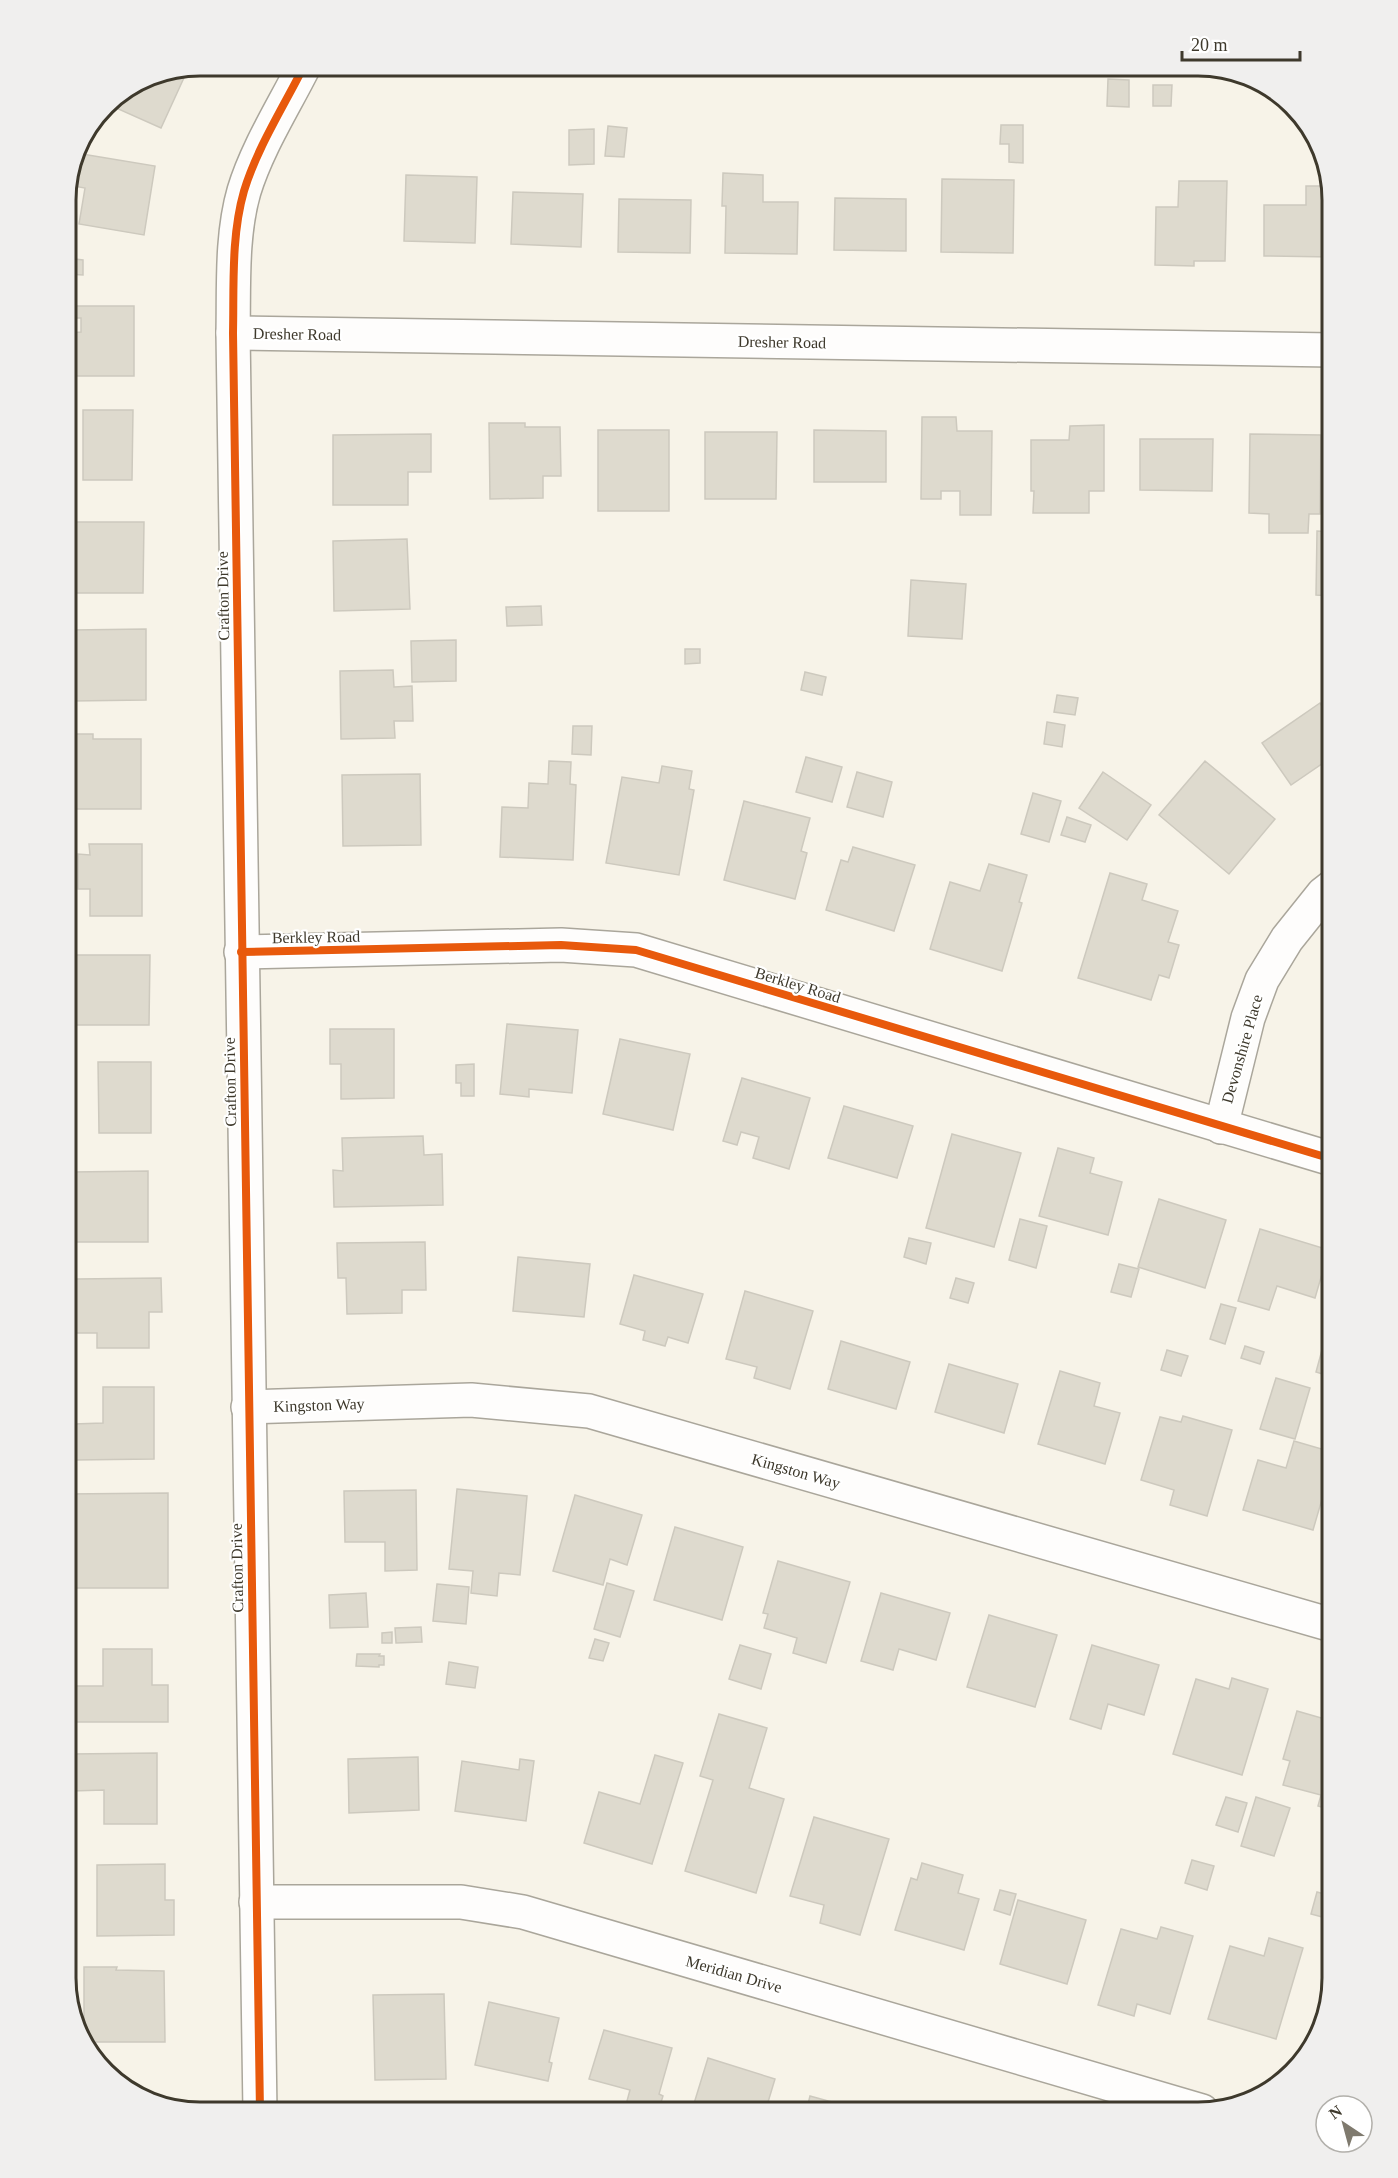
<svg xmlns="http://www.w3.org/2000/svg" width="1398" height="2178" font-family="Georgia,serif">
	<rect width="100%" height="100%" fill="#f7f3e8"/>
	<g fill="#dedace" stroke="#cdc9be" stroke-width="1.5">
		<path d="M188,69l-27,59 -54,-24 43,-28z"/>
		<path d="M1108,79l21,1v27l-22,-1z"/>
		<path d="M1153,85h19l-1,21h-18z"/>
		<path d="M1001,125h22v38l-14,-1v-18h-9z"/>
		<path d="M608,126l19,2 -3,29 -19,-1z"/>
		<path d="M594,129v35l-25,1v-35z"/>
		<path d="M76,153l79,13 -11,69 -65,-11 6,-36 -17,-3z"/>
		<path d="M723,173l40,2v27h35l-1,52 -72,-1 1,-47h-4z"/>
		<path d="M406,175l71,2 -2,66 -71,-2z"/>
		<path d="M942,179l72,1 -1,73 -72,-1z"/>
		<path d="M1179,181h48l-2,80h-31v5l-39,-1 1,-58h22z"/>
		<path d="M1306,186h22l4,15v56l-68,-1v-51h42z"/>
		<path d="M513,192l70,2 -2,53 -70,-3z"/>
		<path d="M835,198l71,1v52l-72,-1z"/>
		<path d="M619,199l72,1 -1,53 -72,-1z"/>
		<path d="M66,258l17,2v15l-17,-1z"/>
		<path d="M66,306h68v70h-68v-43l15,-1v-14h-15z"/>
		<path d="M83,410h50l-1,70h-49z"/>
		<path d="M922,417h34l1,14h35l-1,84h-31v-24h-19v8h-20z"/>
		<path d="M489,423h36v4h35l1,49h-18v22l-53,1z"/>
		<path d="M1104,425v66h-15v22h-56l1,-22h-3v-51h38l1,-14z"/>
		<rect x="598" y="430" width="71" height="81"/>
		<path d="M814,430l72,1v51h-72z"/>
		<path d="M705,432h72l-1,67h-71z"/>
		<path d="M431,434v38h-23v33h-75v-70z"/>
		<path d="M1250,434l71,1 -1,79h-11l-1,19h-39v-19l-20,-1z"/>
		<path d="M1140,439h73l-1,52 -72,-1z"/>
		<path d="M67,522h77l-1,71h-76z"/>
		<path d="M1317,531l15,1v64l-16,-1z"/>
		<path d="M407,539l3,70 -76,2 -1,-70z"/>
		<path d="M911,580l55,4 -4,55 -54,-3z"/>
		<path d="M541,606l1,19 -35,1 -1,-19z"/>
		<path d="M146,629v71l-74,1 1,-33h-7v-36h6v-2z"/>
		<path d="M456,640v41l-44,1 -1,-41z"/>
		<path d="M685,649h15v14l-15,1z"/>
		<path d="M393,670l1,17 18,-1 1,35h-19l1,17 -54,1 -1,-68z"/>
		<path d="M805,672l21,5 -4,18 -21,-5z"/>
		<path d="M1057,695l21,3 -3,17 -21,-3z"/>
		<path d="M1320,703l12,19v35l-41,28 -29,-42z"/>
		<path d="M1047,722l18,3 -3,22 -18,-3z"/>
		<path d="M573,726h19l-1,29 -19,-1z"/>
		<path d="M66,734h27v5h48v70h-69l-1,-28h-5z"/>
		<path d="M806,757l36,10 -10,35 -36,-10z"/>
		<path d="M549,761l22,1 -1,22 6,1 -3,75 -73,-3 2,-50 26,1 1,-25 19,1z"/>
		<path d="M1205,761l70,58 -46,55 -70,-59z"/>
		<path d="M662,766l30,5 -3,18 5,1 -15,85 -73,-12 16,-86 37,6z"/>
		<path d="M857,772l35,10 -9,35 -36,-10z"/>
		<path d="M1103,772l48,33 -24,35 -48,-32z"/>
		<path d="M420,774l1,71 -78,1 -1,-71z"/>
		<path d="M1033,793l28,8 -12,41 -28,-8z"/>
		<path d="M744,801l66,17 -9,33 6,2 -12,46 -71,-19z"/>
		<path d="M1067,817l24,8 -6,17 -24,-7z"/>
		<path d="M89,844h53v72h-52v-27h-12v-35l12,1z"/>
		<path d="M853,847l62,18 -21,66 -68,-21 15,-50 7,2z"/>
		<path d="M989,864l38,11 -8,27 3,1 -20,68 -72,-22 20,-67 30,9z"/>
		<path d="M1110,873l37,11 -5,16 36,11 -10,31 11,3 -10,33 -10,-3 -8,25 -73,-22z"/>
		<path d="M66,955h84l-1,70h-83z"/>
		<path d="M507,1024l71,6 -6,63 -43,-4v8l-29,-3z"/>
		<path d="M330,1029h64v69l-53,1v-35h-11z"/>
		<path d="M620,1039l70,15 -17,76 -70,-16z"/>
		<path d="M98,1062h53v71h-52z"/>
		<path d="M474,1064v32h-13v-13h-5v-18z"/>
		<path d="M742,1078l68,20 -21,71 -36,-11 6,-21 -18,-5 -4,13 -14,-4z"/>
		<path d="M844,1106l69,20 -16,52 -69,-20z"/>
		<path d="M952,1134l69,19 -27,94 -68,-19z"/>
		<path d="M423,1136l1,19 18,-1 1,51 -109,2 -1,-37 10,1 -1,-33z"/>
		<path d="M1058,1148l36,10 -4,15 32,9 -14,53 -69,-19z"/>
		<path d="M148,1171v71h-76v-70z"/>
		<path d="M1159,1199l67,21 -21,68 -67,-21z"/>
		<path d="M1020,1219l27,7 -11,42 -27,-8z"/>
		<path d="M1260,1229l69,21 -14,48 -38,-12 -8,24 -31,-9z"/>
		<path d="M909,1238l22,5 -5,21 -22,-7z"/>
		<path d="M425,1242l1,48h-24v23l-55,1 -1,-36h-8l-1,-35z"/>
		<path d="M518,1257l72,7 -6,53 -71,-6z"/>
		<path d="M1119,1264l20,5 -8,28 -20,-5z"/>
		<path d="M634,1275l69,19 -15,49 -20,-6 -3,9 -22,-6 2,-9 -25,-7z"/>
		<path d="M161,1278l1,34h-13v36h-52v-15h-21v-54z"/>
		<path d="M956,1278l18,5 -6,20 -18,-5z"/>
		<path d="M745,1291l68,20 -23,78 -36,-11 3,-11 -31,-8z"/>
		<path d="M1221,1304l15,4 -11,36 -15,-5z"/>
		<path d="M841,1341l69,21 -14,47 -68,-20z"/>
		<path d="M1245,1346l19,6 -4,12 -19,-6z"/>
		<path d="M1167,1350l21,6 -7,20 -20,-6z"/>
		<path d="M1322,1350l10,3v24l-16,-5z"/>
		<path d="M949,1364l69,20 -14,49 -69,-21z"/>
		<path d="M1060,1371l40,12 -6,23 26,7 -15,51 -67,-20z"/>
		<path d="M1276,1378l34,10 -15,51 -35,-10z"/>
		<path d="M103,1387h51v72l-80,1v-36l29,-1z"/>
		<path d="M1183,1416l49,14 -25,86 -37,-11 4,-15 -33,-10 19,-63 21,5z"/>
		<path d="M1294,1441l38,11v13l-19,65 -70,-20 15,-50 28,8z"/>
		<path d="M457,1489l70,7 -7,79 -21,-2 -2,23 -26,-3 2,-22 -24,-2z"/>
		<path d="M416,1490l1,80 -32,1v-29h-40l-1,-51z"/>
		<path d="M168,1493v95h-93v-62h-9v-32z"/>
		<path d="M575,1495l67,20 -15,50 -17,-6 -7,26 -50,-14z"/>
		<path d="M675,1527l68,20 -21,73 -68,-20z"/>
		<path d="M778,1561l72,21 -24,81 -33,-10 4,-15 -33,-10 4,-14 -5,-1z"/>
		<path d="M607,1583l27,8 -14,46 -26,-8z"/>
		<path d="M437,1584l32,3 -3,37 -33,-3z"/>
		<path d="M366,1593l2,34 -38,1 -1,-33z"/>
		<path d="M881,1593l69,20 -14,47 -37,-11 -6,21 -32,-9z"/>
		<path d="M989,1615l68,20 -22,72 -68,-20z"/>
		<path d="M421,1627l1,15 -26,1 -1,-15z"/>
		<path d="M392,1632v11h-10v-10z"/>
		<path d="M595,1639l14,4 -6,18 -14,-3z"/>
		<path d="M740,1645l31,9 -10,35 -32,-10z"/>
		<path d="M1092,1645l67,20 -15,50 -36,-11 -7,25 -31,-10z"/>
		<path d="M103,1649h49v36h16v37h-95l-1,-36h31z"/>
		<path d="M357,1654h23l-1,2h5v9h-5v2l-23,-1z"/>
		<path d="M449,1662l29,5 -3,21 -29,-4z"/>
		<path d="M1232,1678l36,11 -26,86 -69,-21 23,-75 33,10z"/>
		<path d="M1297,1711l35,10v89l-14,-4 3,-11 -38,-10 7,-24 -7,-2z"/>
		<path d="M719,1714l48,14 -18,60 35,11 -28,94 -71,-22 28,-91 -13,-4z"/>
		<path d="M157,1753v71h-53v-34l-32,1 -1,-37z"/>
		<path d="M655,1755l28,8 -31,101 -68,-21 15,-51 41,12z"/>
		<path d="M418,1757l1,53 -70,3 -1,-54z"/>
		<path d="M520,1759l14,2 -8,60 -71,-10 7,-50 57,9z"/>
		<path d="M1226,1797l21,6 -9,29 -22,-7z"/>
		<path d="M1256,1797l34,11 -16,48 -33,-10z"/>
		<path d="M814,1817l75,22 -29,96 -40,-12 4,-18 -34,-9z"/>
		<path d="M1192,1860l22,6 -7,24 -22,-7z"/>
		<path d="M922,1863l41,12 -5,18 21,6 -15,51 -69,-20 16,-52 6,2z"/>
		<path d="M165,1864v36h9v35l-77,1v-71z"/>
		<path d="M1000,1890l16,4 -6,21 -16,-5z"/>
		<path d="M1317,1892l15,4 -6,22 -15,-4z"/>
		<path d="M1018,1900l68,20 -19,64 -67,-20z"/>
		<path d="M1161,1927l32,9 -23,78 -33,-10 -3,12 -36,-11 23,-76 36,10z"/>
		<path d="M1269,1938l34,10 -27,91 -68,-20 22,-73 34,10z"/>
		<path d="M1332,1940v21l-6,-2z"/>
		<path d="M84,1967h33l-1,3 48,1 1,71h-81z"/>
		<path d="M444,1994l2,85 -71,1 -2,-85z"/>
		<path d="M489,2002l70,16 -10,44 3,1 -4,18 -73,-16z"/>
		<path d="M604,2030l68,18 -13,46 4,2 -5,16h-34l6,-22 -41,-11z"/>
		<path d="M708,2058l67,21 -10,33h-66l-7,-2z"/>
		<path d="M810,2096l58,16h-62z"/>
		<path d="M459,2106l18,2v4h-19z"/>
	</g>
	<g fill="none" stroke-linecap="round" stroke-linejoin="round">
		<defs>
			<g id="street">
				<path d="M233,333l1099,17"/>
				<path d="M241,952l320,-7 75,5 696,209"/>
				<path d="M1221,1127l27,-109 14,-38 25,-41 36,-45 9,-7"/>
				<path d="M248,1407l223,-7 118,11 743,214"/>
				<path d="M256,1902h205l62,10 679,199"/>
				<path d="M260,2112l-27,-1779c1,-46 -2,-97 11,-142 13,-43 40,-85 60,-125"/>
			</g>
		</defs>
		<use href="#street" stroke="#aaa69b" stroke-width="36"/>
		<use href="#street" stroke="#fefdfc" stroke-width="33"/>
		<defs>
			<g id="cycleway">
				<path d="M241,952l320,-7 75,5 696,209"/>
				<path d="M260,2112l-27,-1779c1,-46 -2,-97 11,-142 13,-43 40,-85 60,-125"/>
			</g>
		</defs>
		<use href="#cycleway" stroke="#fff" stroke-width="11"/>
		<use href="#cycleway" stroke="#e8590c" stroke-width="8"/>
	</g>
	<g text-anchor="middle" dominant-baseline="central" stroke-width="4.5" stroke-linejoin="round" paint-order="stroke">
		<g font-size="16" fill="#3e392c" stroke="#fff">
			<text transform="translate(297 334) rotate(1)">Dresher Road</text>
			<text transform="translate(782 342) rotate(1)">Dresher Road</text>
			<text transform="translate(223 596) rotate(-91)">Crafton Drive</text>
			<text transform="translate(316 937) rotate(-1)">Berkley Road</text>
			<text transform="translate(798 985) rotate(17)">Berkley Road</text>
			<text transform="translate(1242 1049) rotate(-74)">Devonshire Place</text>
			<text transform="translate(230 1082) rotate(-91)">Crafton Drive</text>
			<text transform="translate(319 1405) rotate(-2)">Kingston Way</text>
			<text transform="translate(796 1471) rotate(16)">Kingston Way</text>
			<text transform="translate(237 1568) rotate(-91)">Crafton Drive</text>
			<text transform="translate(734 1974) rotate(16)">Meridian Drive</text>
		</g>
	</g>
	<path d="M0 0H1398V2178H0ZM200 76H1198A124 124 0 0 1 1322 200V1978A124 124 0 0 1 1198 2102H200A124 124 0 0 1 76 1978V200A124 124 0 0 1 200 76Z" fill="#f0efee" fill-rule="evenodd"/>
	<path fill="none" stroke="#3e392c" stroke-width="3" d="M200 76H1198A124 124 0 0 1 1322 200V1978A124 124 0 0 1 1198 2102H200A124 124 0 0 1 76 1978V200A124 124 0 0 1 200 76Z"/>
	<g transform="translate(1344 2124) rotate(324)"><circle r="28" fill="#ffffff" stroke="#b2b0ab" stroke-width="1.5"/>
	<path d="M0-4.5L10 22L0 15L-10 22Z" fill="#7f7a6e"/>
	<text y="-9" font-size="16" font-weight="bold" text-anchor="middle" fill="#3e392c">N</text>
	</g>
	<path d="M1182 51v9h118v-9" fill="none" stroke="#3e392c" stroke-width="3"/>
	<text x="1191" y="51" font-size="18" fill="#3e392c" stroke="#ffffff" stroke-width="4.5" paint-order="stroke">20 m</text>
</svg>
